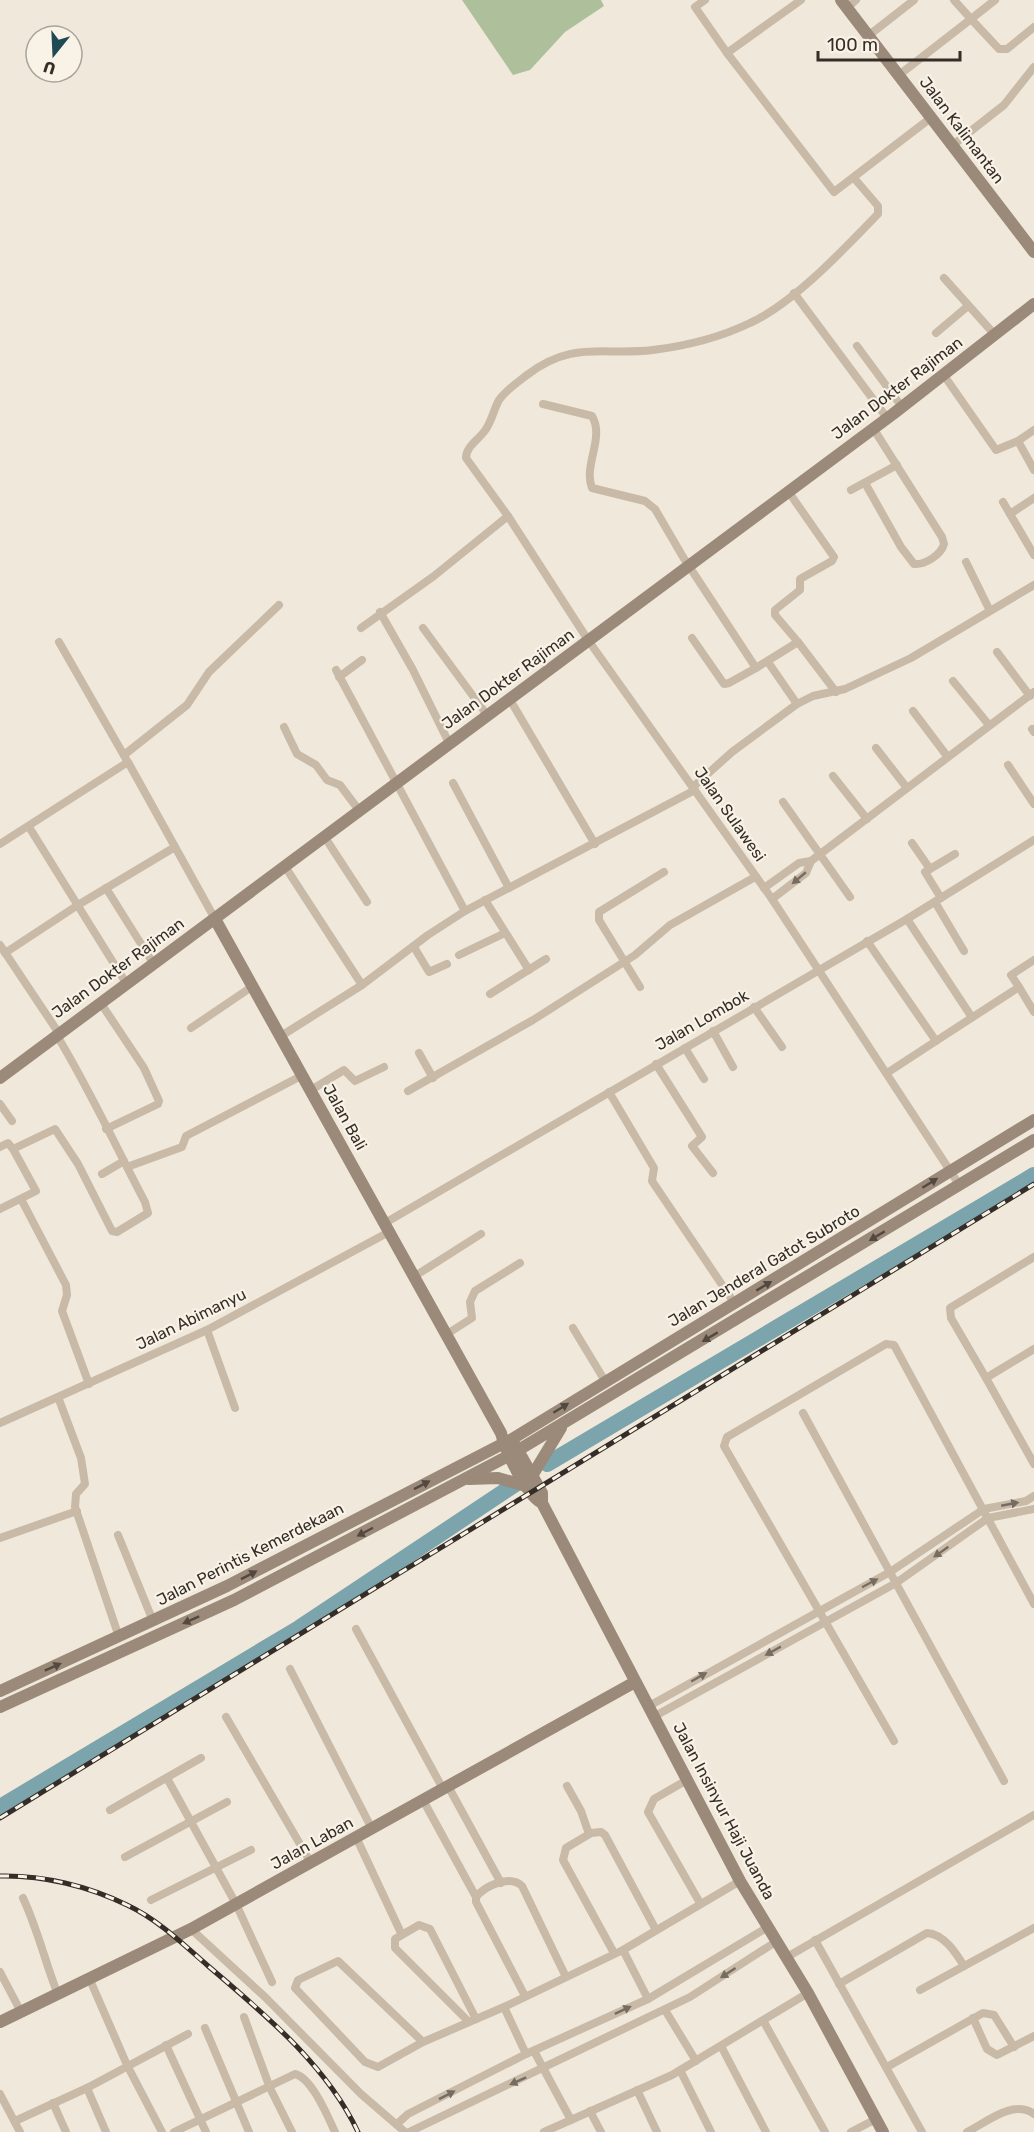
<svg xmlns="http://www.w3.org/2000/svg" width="1034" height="2132" font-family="Rubik,sans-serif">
	<rect width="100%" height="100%" fill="#f0e9db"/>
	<path fill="#aebf9b" d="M462,0h139l3,6 -39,26 -35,38 -17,5z"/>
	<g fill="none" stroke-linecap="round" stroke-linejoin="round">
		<g stroke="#7ba4ac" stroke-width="16">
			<path d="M547,1464l487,-289"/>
			<path d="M0,1807l299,-179 218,-145"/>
		</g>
		<g stroke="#c8baa7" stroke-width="8">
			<path d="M705,0l-10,7 32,46 74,-53"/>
			<path d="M954,0l17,19 24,-19"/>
			<path d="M847,8l9,-8"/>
			<path d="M868,36l46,-36"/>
			<path d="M727,53l107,139 98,-75"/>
			<path d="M899,75l72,-56 28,30h8l27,-22"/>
			<path d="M953,145l51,-40 30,-38"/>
			<path d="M854,178l24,28v8c-34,35 -84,89 -128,109 -29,14 -65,23 -97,27 -51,6 -80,-10 -126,25 -9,7 -21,15 -28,25 -5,9 -7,20 -13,29 -6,10 -20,17 -20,29l42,58 80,124 184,259 188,287"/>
			<path d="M944,278l51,57"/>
			<path d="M794,293l93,125"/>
			<path d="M936,333l32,-27"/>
			<path d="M857,346l45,61"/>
			<path d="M943,374l53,76 22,-9 16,-11"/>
			<path d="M543,404l49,12c13,22 -9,49 0,72l53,13 10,8 28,48 73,111 42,-26 38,50"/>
			<path d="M1018,441l16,29"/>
			<path d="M865,483l36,64 13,17c11,1 27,-9 30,-20l-2,-7 -69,-109"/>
			<path d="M851,490l46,-25"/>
			<path d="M788,491l46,66 -2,4 -32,18v11l-25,20v5l23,27"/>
			<path d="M1003,502l31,53"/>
			<path d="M1010,514l24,-16"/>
			<path d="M966,562l24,49"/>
			<path d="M380,612l33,58 36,73"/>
			<path d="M361,628l73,-52 74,-60"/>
			<path d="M423,628l64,87"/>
			<path d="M692,638l32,46 5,-1 27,-15"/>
			<path d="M59,642l67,117"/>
			<path d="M997,652l33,44"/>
			<path d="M768,662l29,42"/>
			<path d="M336,670l129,241"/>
			<path d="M339,677l23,-17"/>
			<path d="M953,681l36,44"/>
			<path d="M509,698l86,146"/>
			<path d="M913,711l34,45"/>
			<path d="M284,727l13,27 19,11 11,15 13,5 18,24"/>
			<path d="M1032,729l2,3"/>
			<path d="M876,748l31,40"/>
			<path d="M124,755l63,-50 22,-33 70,-67"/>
			<path d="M1008,765l26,39"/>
			<path d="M833,776l34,43"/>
			<path d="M453,783l56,105"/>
			<path d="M693,787l39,-35 65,-48 16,-8 32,-7 66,-31 123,-73"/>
			<path d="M783,802l67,95"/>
			<path d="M29,827l97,156"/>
			<path d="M324,836l43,66"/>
			<path d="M912,843l18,26"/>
			<path d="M0,844l128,-82 87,157"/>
			<path d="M811,861l223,-169"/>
			<path d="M284,865l78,120"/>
			<path d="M106,888l47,75"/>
			<path d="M764,888l35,-25 12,-2 -5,12 -34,26"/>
			<path d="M941,898l-16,-26 30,-18"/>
			<path d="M485,900l44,70"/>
			<path d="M935,902l29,49"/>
			<path d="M907,919l64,97"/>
			<path d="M867,941l69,100 83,-54 -8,-12 23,-15"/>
			<path d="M0,945l58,87"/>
			<path d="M414,947l15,25 18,-8"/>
			<path d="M5,953l73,-48 97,-58"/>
			<path d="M459,955l46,-22"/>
			<path d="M640,987l-41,-67v-8l65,-40"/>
			<path d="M1019,987l15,25"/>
			<path d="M490,994l56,-35"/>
			<path d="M100,1002l44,66 15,33 -1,3 -52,25"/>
			<path d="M754,1007l28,40"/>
			<path d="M191,1028l62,-42"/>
			<path d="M713,1031l20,36"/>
			<path d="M281,1036l81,-51 66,-50 37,-24 230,-121"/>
			<path d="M685,1048l19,31"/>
			<path d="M419,1053l14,25"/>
			<path d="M656,1064l46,73 -10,9 21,27"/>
			<path d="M887,1073l49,-32"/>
			<path d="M311,1090l33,-20 11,11 29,-14"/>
			<path d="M408,1091l125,-71 102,-65 35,-30 85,-48"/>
			<path d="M609,1092l45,76 -2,13 83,123"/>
			<path d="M0,1104l12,17"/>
			<path d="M0,1147l8,-4 5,6 42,-20 23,35 34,67 5,1 31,-19 -3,-11c-30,-57 -56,-114 -89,-168"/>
			<path d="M127,1167l55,-20 4,-11 117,-61"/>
			<path d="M102,1174l22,-13"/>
			<path d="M21,1199l45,86 1,10 -5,16 27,73"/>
			<path d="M0,1209l36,-18 -23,-42"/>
			<path d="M385,1223l522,-304 127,-79"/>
			<path d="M415,1276l66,-42"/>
			<path d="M573,1328l32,53"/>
			<path d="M207,1330l28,78"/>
			<path d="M447,1334l25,-16 -2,-16 5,-11 45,-28"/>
			<path d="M1034,1349l-48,29 48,86"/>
			<path d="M986,1378l-35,-60 -1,-10 84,-51"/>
			<path d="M58,1397l23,61 4,26 -9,10 -1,13 44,130"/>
			<path d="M803,1413l201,368"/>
			<path d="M0,1423l207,-93 182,-98"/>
			<path d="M118,1535l35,86"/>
			<path d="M0,1538l77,-27"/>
			<path d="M356,1629l87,160"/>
			<path d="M290,1669l82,160"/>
			<path d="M649,1706l241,-134 94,-63 42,-8 8,-5"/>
			<path d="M655,1716l241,-133 92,-65 46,-9"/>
			<path d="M226,1717l85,146"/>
			<path d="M894,1741l-170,-295 3,-9 159,-93 8,1 140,259"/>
			<path d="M167,1778l69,126 36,78"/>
			<path d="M687,1780l-33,19 -6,13 52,91"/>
			<path d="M448,1786l53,97"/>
			<path d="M567,1786l14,25 8,23"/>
			<path d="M423,1800l53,97"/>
			<path d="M110,1810l91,-52"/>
			<path d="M356,1837l45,96"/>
			<path d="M125,1857l102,-55"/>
			<path d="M23,1898c15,32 22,64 35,97"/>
			<path d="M151,1900l100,-50"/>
			<path d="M191,1929l74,68 96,97 44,38"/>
			<path d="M815,1940l107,192"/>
			<path d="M623,1950l25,49"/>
			<path d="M614,1953l-51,-93 3,-12 25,-15 10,-1 4,3 51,95"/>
			<path d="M787,1957l247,-142"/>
			<path d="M0,1972l21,40"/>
			<path d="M90,1980l37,85 35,67"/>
			<path d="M839,1984l88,-51c17,1 29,20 37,33"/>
			<path d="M920,1990l114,-62"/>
			<path d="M525,1996l-49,-94v-5c9,-11 34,-23 46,-11l44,91"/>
			<path d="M504,2007l22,47"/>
			<path d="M665,2010l31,51"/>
			<path d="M244,2017l26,71 22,44"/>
			<path d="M973,2018l14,31 10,6 37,-19"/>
			<path d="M469,2022l-74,-74v-9l24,-14 11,4 46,90"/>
			<path d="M764,2022l61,110"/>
			<path d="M205,2028l44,104"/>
			<path d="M423,2042l-85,-81 -40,19 -3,8 70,74 13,5 45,-25 81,-35 119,-57 117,-69"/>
			<path d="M166,2045l40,87"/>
			<path d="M721,2046l45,86"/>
			<path d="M534,2051l37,69"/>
			<path d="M887,2067l96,-54 11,2 20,32"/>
			<path d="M680,2070l31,62"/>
			<path d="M87,2088l19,44"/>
			<path d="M637,2090l20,42"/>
			<path d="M0,2094l20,38"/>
			<path d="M53,2103l13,29"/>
			<path d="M590,2111l11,21"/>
			<path d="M15,2121l72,-33 101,-54"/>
			<path d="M397,2124l11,-10 118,-60 122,-55 120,-72"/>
			<path d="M174,2132l121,-58c17,4 33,43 40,58"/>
			<path d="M409,2132l281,-135 87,-56"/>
			<path d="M544,2132l128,-57 136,-82"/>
			<path d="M851,2132l25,-13"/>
			<path d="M967,2132c20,-10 46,-33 67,-18"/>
		</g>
		<g stroke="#9b8a79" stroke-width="12">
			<path d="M841,0l193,252"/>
			<path d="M215,919l286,514c4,17 25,62 41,70l198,378 68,112 75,139"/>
			<path d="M0,1078l893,-664 141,-110"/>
			<path d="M515,1445l27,48v10"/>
			<path d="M532,1476l29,-48"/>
			<path d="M469,1479l29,-1 28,8"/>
			<path d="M0,1691l227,-105 285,-147 522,-319"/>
			<path d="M0,1707l234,-107 276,-145 524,-315"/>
			<path d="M0,2022l191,-93 444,-247"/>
		</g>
		<defs>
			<g id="rail">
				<path d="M0,1818l1034,-634"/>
				<path d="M0,1876c43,-1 88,10 127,29 30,14 55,38 80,60 56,48 119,99 151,167"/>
			</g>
		</defs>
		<use href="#rail" stroke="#352d27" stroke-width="5"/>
		<use href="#rail" stroke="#f8f2e7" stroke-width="3" stroke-dasharray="9" stroke-linecap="butt"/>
	</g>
	<defs><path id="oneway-solid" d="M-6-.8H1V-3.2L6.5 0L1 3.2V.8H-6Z" transform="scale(1.5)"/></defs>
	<g fill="#776c61">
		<use href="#oneway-solid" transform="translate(799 878) rotate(140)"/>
		<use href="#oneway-solid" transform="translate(1010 1504) rotate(-11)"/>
		<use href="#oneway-solid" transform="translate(941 1552) rotate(145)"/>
		<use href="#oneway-solid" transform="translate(870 1583) rotate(-28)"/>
		<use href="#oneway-solid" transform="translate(773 1651) rotate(151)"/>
		<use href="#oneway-solid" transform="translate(699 1677) rotate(-30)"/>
		<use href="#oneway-solid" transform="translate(728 1973) rotate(147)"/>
		<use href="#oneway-solid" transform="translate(623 2010) rotate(-25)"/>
		<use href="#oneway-solid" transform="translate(518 2081) rotate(156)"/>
		<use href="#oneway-solid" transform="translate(447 2095) rotate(-27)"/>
	</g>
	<g fill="#544940">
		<use href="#oneway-solid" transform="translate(930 1183) rotate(-32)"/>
		<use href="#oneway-solid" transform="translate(877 1236) rotate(149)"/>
		<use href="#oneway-solid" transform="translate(764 1286) rotate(-31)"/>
		<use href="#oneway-solid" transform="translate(710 1337) rotate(149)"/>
		<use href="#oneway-solid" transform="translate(561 1408) rotate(-32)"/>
		<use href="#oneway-solid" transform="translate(422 1485) rotate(-27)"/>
		<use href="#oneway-solid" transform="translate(365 1532) rotate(152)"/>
		<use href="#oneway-solid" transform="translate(249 1575) rotate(-27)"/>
		<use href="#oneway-solid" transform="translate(191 1620) rotate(156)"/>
		<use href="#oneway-solid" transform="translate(53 1667) rotate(-24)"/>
	</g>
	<g text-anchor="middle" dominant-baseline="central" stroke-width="4.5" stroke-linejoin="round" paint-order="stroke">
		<g font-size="16" fill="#352d27" stroke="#f8f2e7">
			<text transform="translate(962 130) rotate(53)">Jalan Kalimantan</text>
			<text transform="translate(897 388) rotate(-37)">Jalan Dokter Rajiman</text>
			<text transform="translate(508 679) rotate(-36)">Jalan Dokter Rajiman</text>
			<text transform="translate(730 814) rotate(55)">Jalan Sulawesi</text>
			<text transform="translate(118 968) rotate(-36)">Jalan Dokter Rajiman</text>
			<text transform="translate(702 1020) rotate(-30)">Jalan Lombok</text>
			<text transform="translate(345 1117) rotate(61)">Jalan Bali</text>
			<text transform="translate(764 1266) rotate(-31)">Jalan Jenderal Gatot Subroto</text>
			<text transform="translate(191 1319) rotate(-26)">Jalan Abimanyu</text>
			<text transform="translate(250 1554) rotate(-27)">Jalan Perintis Kemerdekaan</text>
			<text transform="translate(724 1811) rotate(62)">Jalan Insinyur Haji Juanda</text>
			<text transform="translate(312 1843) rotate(-29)">Jalan Laban</text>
		</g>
	</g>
	<g transform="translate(54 54) rotate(198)"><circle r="28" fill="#f8f2e7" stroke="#aaa39a" stroke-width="1.5"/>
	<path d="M0-4.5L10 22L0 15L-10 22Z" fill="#1f4a54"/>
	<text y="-9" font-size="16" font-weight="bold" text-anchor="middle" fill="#352d27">U</text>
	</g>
	<path d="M818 51v9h142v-9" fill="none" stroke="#352d27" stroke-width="3"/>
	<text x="827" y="51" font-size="18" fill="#352d27" stroke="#f8f2e7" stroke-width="4.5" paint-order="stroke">100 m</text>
</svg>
